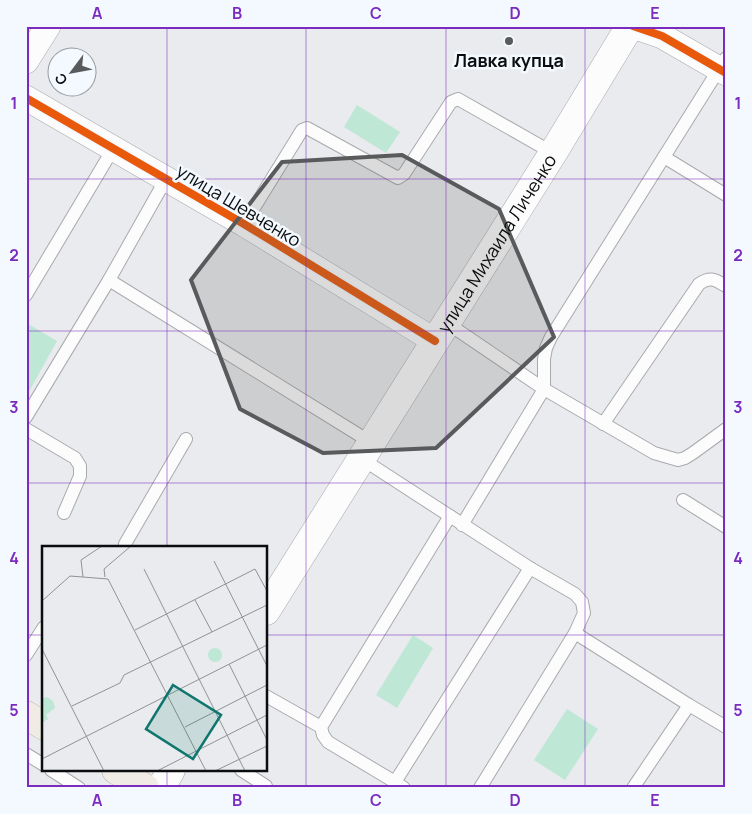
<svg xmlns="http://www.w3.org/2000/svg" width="752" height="814" font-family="Manrope,sans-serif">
	<rect width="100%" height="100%" fill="#e9ebee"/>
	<g fill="#bee7d6">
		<path d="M357,105l43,27 -14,21 -42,-26z"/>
		<path d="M28,324l29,17 -31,56v-70z"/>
		<path d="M413,635l20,13 -36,60 -21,-13z"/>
		<path d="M567,709l31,20 -33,51 -31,-20z"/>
	</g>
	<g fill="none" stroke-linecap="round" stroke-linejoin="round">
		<defs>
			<g id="service">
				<path d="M664,157l62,38"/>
				<path d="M244,224l58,-94 5,-2 91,50 6,-4 47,-72 7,-3 95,54"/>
				<path d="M109,280l57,-101"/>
				<path d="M26,295l87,-146"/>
				<path d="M447,323l97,66 110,64 24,7 7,-2 8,-5 33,-24"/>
				<path d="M26,417l83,-137 263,163"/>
				<path d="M603,424l96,-140c12,-8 16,-4 27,2"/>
				<path d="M26,429l49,29 5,8v10l-16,37"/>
				<path d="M362,459l168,109 45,26 7,8 2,11 -9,20 -95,155"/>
				<path d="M683,500l43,27"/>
				<path d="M462,525l82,-136v-30l2,-11 5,-11 175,-279"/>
				<path d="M126,548l-1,-4 61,-105"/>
				<path d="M575,633l114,72"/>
				<path d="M26,655l18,-28"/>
				<path d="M266,696l55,31"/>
				<path d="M26,754l18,11"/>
				<path d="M51,770l28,18"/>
				<path d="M241,770l25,16"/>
				<path d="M395,782l-67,-40 -5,-7 -2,-8 129,-211"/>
				<path d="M404,788l-9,-6 135,-214"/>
				<path d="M633,788l56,-83 37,22"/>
			</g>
			<g id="minor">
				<path d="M633,26l29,10 64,37"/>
				<path d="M26,61l22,-35"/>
				<path d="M26,98l218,126 191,117"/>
			</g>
			<g id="secondary">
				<path id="s1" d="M266,611l287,-458 77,-127"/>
				<path d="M161,788l10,-18"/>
			</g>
			<g id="primary">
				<path d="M26,715l18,11"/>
				<path d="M116,770l29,18"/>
			</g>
		</defs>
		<use href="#service" stroke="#a8aaad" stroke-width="14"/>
		<use href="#minor" stroke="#a8aaad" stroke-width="26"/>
		<use href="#secondary" stroke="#a8aaad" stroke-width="29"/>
		<use href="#primary" stroke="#b1ab9f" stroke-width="29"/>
		<use href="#service" stroke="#fcfcfc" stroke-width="12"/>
		<use href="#minor" stroke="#fcfcfc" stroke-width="25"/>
		<use href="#secondary" stroke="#fcfcfc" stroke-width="28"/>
		<use href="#primary" stroke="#f0ece5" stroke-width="28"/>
		<defs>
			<g id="cycleway">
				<path d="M633,26l29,10 64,37"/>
				<path d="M26,98l218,126 191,117"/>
			</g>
		</defs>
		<use href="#cycleway" stroke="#f3f9fe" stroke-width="11"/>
		<use href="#cycleway" stroke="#e8590c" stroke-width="8"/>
	</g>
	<path fill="#585a5c" fill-opacity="0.2" stroke="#585a5c" stroke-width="4" stroke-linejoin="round" d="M402,155l97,54 55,128 -118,111 -113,5 -83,-44 -49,-129 91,-118z"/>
	<path fill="none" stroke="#7b2cbf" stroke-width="1" stroke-opacity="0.55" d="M167,26v522M306,26v762M446,26v762M585,26v762M26,179h700M26,331h700M26,483h700M26,635h18M266,635h460M167,770v18"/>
	<circle fill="#585a5c" stroke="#f3f9fe" stroke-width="2" cx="509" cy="41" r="5"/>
	<g text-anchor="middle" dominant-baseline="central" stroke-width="5" stroke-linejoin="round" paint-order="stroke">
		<g font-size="18" font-weight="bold" fill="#0a0c0e" stroke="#f3f9fe">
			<text x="509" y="60">Лавка купца</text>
		</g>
		<g font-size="18" fill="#0a0c0e" stroke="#f3f9fe">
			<text transform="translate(239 205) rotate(31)">улица Шевченко</text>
			<text stroke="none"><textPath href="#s1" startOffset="434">улица Михаила Личенко</textPath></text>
		</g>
	</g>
	<g transform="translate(42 546)">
		<rect width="225" height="225" fill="#e9ebee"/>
		<path d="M166 109a7 7 0 1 1 14 0a7 7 0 1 1-14 0ZM5,151l6,4 2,7 -9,7 2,4 -6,4v-25z" fill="#bee7d6"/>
		<path fill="none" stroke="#909294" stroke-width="1" d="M172,15l53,105M102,23l101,202M41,31l-2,-17 21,-14M63,31l-1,-8 27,-23M153,54l17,32M0,55l28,-25 38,3 98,192M93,84l120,-61 12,22M0,103l62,122M187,118l38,76M30,160l48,-23 4,-8 143,-70M143,181l82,-42M45,190l180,-91M0,213l45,-23M115,225l110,-56M173,225l52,-25"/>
		<path fill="#0f766e" fill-opacity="0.15" stroke="#0f766e" stroke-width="2.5" d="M131,139l48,30 -28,44 -47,-30z"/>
		<rect width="225" height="225" fill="none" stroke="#0a0c0e" stroke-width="2.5"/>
	</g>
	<rect width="752" height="814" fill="none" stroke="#f3f9fe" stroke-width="55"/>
	<g transform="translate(72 72) rotate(238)"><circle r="24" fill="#f3f9fe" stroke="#969a9e"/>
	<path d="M0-4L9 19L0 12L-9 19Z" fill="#585a5c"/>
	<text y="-8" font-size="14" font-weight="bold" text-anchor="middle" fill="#0a0c0e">С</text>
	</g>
	<rect x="28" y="28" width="696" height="758" fill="none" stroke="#7b2cbf" stroke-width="2"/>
	<g font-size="16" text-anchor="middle" font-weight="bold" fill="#7b2cbf">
		<text x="97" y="19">A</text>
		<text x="237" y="19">B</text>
		<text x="376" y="19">C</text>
		<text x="515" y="19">D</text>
		<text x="655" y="19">E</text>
		<text x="14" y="109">1</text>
		<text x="738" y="109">1</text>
		<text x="14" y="261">2</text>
		<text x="738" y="261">2</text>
		<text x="14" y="413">3</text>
		<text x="738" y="413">3</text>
		<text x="14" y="564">4</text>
		<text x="738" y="564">4</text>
		<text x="14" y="716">5</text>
		<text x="738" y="716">5</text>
		<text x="97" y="806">A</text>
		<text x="237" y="806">B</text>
		<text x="376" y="806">C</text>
		<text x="515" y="806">D</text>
		<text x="655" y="806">E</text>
	</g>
</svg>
